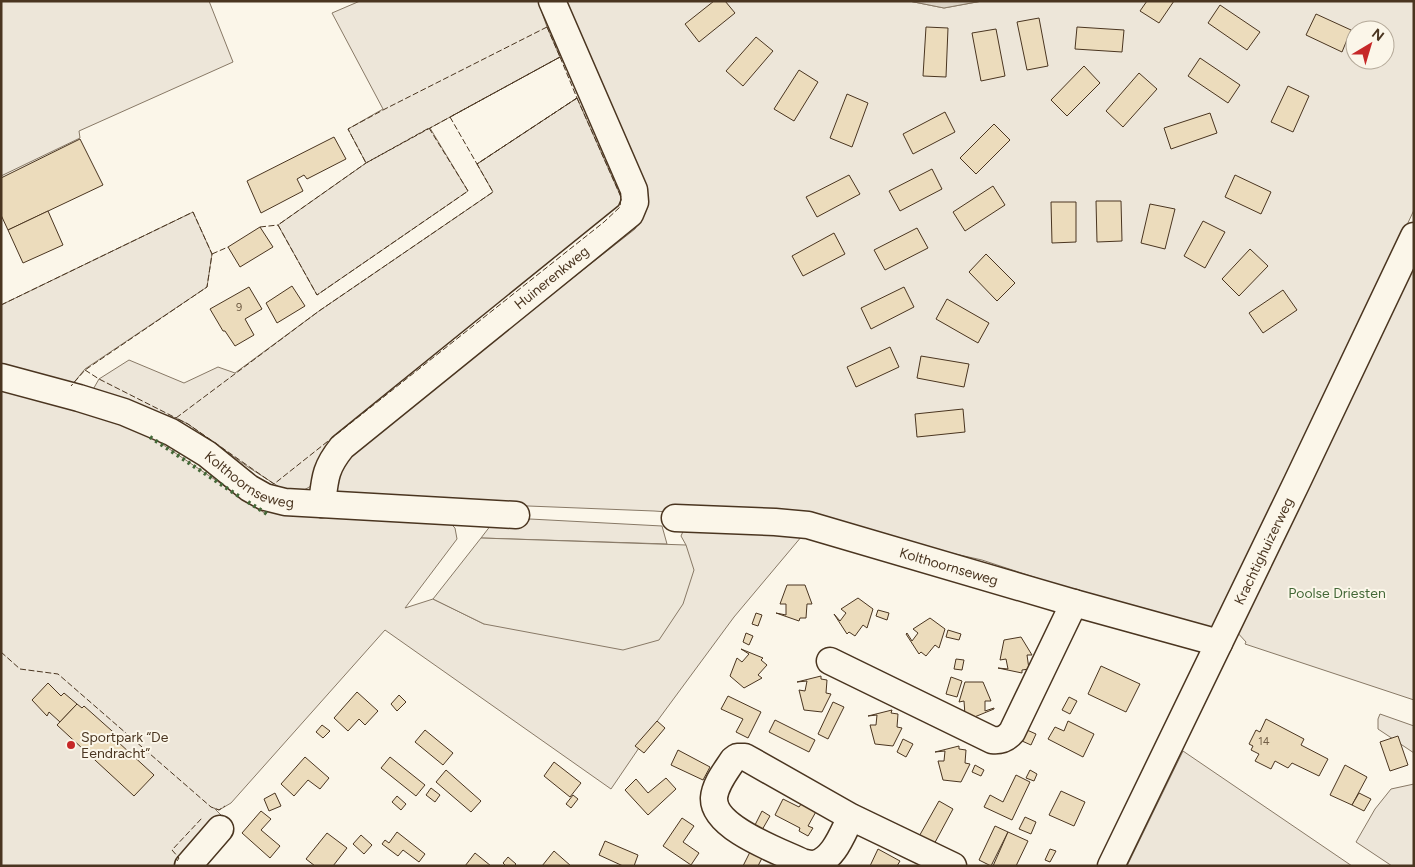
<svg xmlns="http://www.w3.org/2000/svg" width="1415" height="867" font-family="Figtree,sans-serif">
	<rect width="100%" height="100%" fill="#fbf6e9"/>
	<g fill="#ede6d9" stroke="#887966" fill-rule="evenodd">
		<path d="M1,1h208l24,61 -154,69 1,7 -79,38z"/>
		<path d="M360,1h178l9,26 13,30 -130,71 38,63 -151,104 -39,-70 88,-62 -18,-34 35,-20 -51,-96z"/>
		<path d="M564,1h345l35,7 38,-7h432v209l-201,426 -231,-76 -169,-38 -159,-11 -302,-12 -14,-7 -5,-8 16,-26 43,-38 243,-191 10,-16 1,-20zM1355,30h30v30h-30z"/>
		<path d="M577,98l44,99 -1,10 -16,15 -223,177 -70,87 -7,4 -17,2 -39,-25 -60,-43 -12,-6 -85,-25 8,-14 30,-19 55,23 34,-16 17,6 84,-62 174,-119 -16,-28z"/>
		<path d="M193,212l19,42 -5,33 -122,82 -14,17 -70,-20v-61z"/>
		<path d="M1414,265v435l-169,-56 1,-2 -10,-11z"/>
		<path d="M1,388l89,23 63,27 113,76 3,-5 181,14 5,5 2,11 -52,69 28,-9 51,25 202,-79 -5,-9 4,-9 122,3 -73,87 -76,103 -47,69 -226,-159 -154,173 -12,7 -5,-2 8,8 -44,50h-177z"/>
		<path d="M511,518l151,8 5,18 -186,-6 10,-13z"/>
		<path d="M1380,714l34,12v27l-36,-24v-10z"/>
		<path d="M1183,751l169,115h-225z"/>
		<path d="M1414,784v82h-22l-36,-24 19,-33 16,-20z"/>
	</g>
	<path fill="#ede7d9" stroke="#887966" d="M481,538l205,7 8,25 -11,34 -24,36 -36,10 -139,-26 -51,-25z"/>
	<path fill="#dcd4c6" stroke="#887966" d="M909,1h73l-38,7z"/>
	<g fill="#ecdcbc" stroke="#4a3520">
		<path d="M714,1h11l10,12 -36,29 -14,-18z"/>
		<path d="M1147,1h27l-15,22 -19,-12z"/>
		<path d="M1220,5l40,27 -13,18 -39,-27z"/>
		<path d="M1316,14l35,16 -9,22 -36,-17z"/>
		<path d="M1039,18l9,48 -21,4 -10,-48z"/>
		<path d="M926,27l22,1 -2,49 -23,-1z"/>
		<path d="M1077,27l47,3 -2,22 -47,-3z"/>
		<path d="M996,29l9,47 -24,5 -9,-48z"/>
		<path d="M756,37l17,14 -30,35 -17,-15z"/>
		<path d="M1200,58l40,27 -12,18 -40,-27z"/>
		<path d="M1084,66l16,17 -33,33 -16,-16z"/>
		<path d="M799,70l19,12 -24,39 -20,-12z"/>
		<path d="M1139,73l18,16 -34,38 -17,-16z"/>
		<path d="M1288,86l21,10 -16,36 -22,-10z"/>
		<path d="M847,94l21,9 -16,44 -22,-9z"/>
		<path d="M945,112l10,20 -42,22 -10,-20z"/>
		<path d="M1210,113l7,20 -46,16 -7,-21z"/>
		<path d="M994,124l16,16 -34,34 -16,-16z"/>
		<path d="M334,137l12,22 -39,20 -3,-4 -7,4 6,12 -42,22 -14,-32z"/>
		<path d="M80,139l23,46 -95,45 -7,-15v-37z"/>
		<path d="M932,169l10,20 -42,22 -11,-20z"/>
		<path d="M849,175l11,19 -43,23 -11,-20z"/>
		<path d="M1235,175l36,17 -10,22 -36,-17z"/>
		<path d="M993,186l12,19 -40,26 -12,-19z"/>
		<path d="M1096,201h25l1,40 -25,1z"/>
		<path d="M1051,202h25v40l-24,1z"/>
		<path d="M1150,204l25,5 -10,40 -24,-6z"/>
		<path d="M48,211l15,34 -40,18 -15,-33z"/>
		<path d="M1203,221l22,11 -20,36 -21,-12z"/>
		<path d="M260,227l13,20 -33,20 -12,-20z"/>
		<path d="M917,228l11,20 -43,22 -11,-20z"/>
		<path d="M834,233l11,21 -42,22 -11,-20z"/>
		<path d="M1250,249l18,17 -29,30 -17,-17z"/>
		<path d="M986,254l29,29 -18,18 -28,-29z"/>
		<path d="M292,286l13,20 -28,17 -11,-20z"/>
		<path d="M249,287l13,22 -17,10 9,16 -19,11 -10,-15h-2l-13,-22z"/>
		<path d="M904,287l10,20 -43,22 -10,-21z"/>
		<path d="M1283,290l14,20 -34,23 -14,-20z"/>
		<path d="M947,299l42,24 -11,20 -42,-24z"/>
		<path d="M890,347l9,20 -43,20 -9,-20z"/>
		<path d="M921,356l48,8 -5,23 -47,-9z"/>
		<path d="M963,409l2,23 -48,5 -2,-23z"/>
		<path d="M787,585h18l7,19h-5l-1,14h-6l-1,3 -23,-8 10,2v-11h-6z"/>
		<path d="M858,598l15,11 -6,19 -4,-3 -8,11 -6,-4 -2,2 -13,-20 6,7 6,-8 -5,-4z"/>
		<path d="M878,610l11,3 -2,7 -11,-4z"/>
		<path d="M756,613l6,2 -4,11 -6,-2z"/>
		<path d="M930,618l15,11 -6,19 -4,-3 -9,11 -5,-4 -2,2 -13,-20 1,-1 5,8 6,-8 -5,-4z"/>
		<path d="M948,630l13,4 -2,6 -13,-3z"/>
		<path d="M746,633l7,3 -4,9 -6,-3z"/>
		<path d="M1021,637l11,18h-5l2,14 -7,1v3l-24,-5 10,1 -2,-10 -6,1 4,-20z"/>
		<path d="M741,649l22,9 -2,2 6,5 -9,10 4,3 -18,10 -14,-12 7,-18 5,4 7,-8z"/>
		<path d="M956,659l8,1 -2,10 -8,-1z"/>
		<path d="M1101,666l39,18 -14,28 -38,-18z"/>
		<path d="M821,676v3l6,1 -1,13 5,1 -9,18 -18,-2 -5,-20 6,1 2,-10 -10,1z"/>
		<path d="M951,677l11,4 -5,16 -11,-3z"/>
		<path d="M965,682h18l8,19h-6v10l9,-3v1l-22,9v-3h-7l-1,-14 -5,1z"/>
		<path d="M48,683l13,13 3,-3 13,11 -17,18 -11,-10 -2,4 -15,-16z"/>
		<path d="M357,692l21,19 -13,14 -6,-6 -11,12 -14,-13z"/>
		<path d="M399,695l7,7 -9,9 -6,-7z"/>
		<path d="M728,696l33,16 -13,26 -12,-6 7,-13 -22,-10z"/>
		<path d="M1069,697l8,4 -7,13 -8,-4z"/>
		<path d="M833,702l11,5 -16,32 -10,-5z"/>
		<path d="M77,704l5,4 2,-2 37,33 -3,3 36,33 -20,21 -77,-71z"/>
		<path d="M892,710l-1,3 7,1 -1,13 5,1 -9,18 -18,-2 -5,-19h6l1,-10 -9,1z"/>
		<path d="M1266,719l38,20 -3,6 27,14 -9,17 -27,-13 -4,5 -13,-7 -4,8 -16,-8 4,-7 -8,-4 2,-4 -4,-2 7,-14 4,2z"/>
		<path d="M775,720l40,20 -6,12 -40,-20z"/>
		<path d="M657,721l8,7 -21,25 -9,-7z"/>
		<path d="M1068,721l26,13 -11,23 -35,-18 7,-12 9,4z"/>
		<path d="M322,725l8,6 -7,7 -7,-6z"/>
		<path d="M425,730l28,23 -10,12 -28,-23z"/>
		<path d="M1027,730l9,4 -5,11 -9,-4z"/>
		<path d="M1398,736l10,29 -18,6 -10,-29z"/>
		<path d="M903,739l10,5 -7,13 -9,-5z"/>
		<path d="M959,746v3l7,1 -1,13 5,1 -9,18 -18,-2 -5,-19h6l1,-10 -10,1z"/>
		<path d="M678,750l32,17 -7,13 -32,-15z"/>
		<path d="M305,757l24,21 -9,11 -12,-9 -14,16 -13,-12z"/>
		<path d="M390,757l35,28 -9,11 -35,-28z"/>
		<path d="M554,762l27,21 -11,14 -26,-21z"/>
		<path d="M975,765l9,5 -3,6 -9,-4z"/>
		<path d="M1345,765l22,12 -15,28 -22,-10z"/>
		<path d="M446,770l35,31 -10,11 -35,-30z"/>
		<path d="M1030,770l7,4 -3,7 -8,-3z"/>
		<path d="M1016,775l14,7 -18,38 -28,-13 6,-12 13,7z"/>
		<path d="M666,778l10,11 -28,26 -23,-25 11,-11 12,14z"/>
		<path d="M431,788l9,7 -5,7 -9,-7z"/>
		<path d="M1061,791l24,11 -11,24 -25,-11z"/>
		<path d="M275,793l6,13 -12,5 -5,-12z"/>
		<path d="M1359,793l12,6 -7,12 -12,-6z"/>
		<path d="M573,795l5,4 -7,9 -5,-4z"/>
		<path d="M397,796l9,8 -5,6 -9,-8z"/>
		<path d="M783,799l16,8 5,-7 14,8 -10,18 5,2 -5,8 -9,-5 1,-3 -25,-13z"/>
		<path d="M939,801l14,8 -21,39 -15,-8z"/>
		<path d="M261,811l10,8 -10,11 19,16 -10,12 -28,-25z"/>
		<path d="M762,811l8,5 -8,14 -7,-5z"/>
		<path d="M1025,817l11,5 -5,12 -12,-5z"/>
		<path d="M682,818l12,8 -11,16 16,11 -8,12 -28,-19z"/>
		<path d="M995,826l13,6 -17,34 -12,-6z"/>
		<path d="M397,832l28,22 -6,8 -16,-12 -5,6 -16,-12 3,-4 4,3z"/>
		<path d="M1008,832l20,9 -12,25h-23z"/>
		<path d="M327,833l20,15 -14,18h-18l-9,-7z"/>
		<path d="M361,835l11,10 -8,9 -11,-10z"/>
		<path d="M605,841l33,14 -4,11h-11l-24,-11z"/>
		<path d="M753,846l12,6 -7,14h-15z"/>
		<path d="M878,849l22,12 -3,5h-27z"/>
		<path d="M1050,849l6,2 -6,11 -5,-2z"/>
		<path d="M554,851l17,15h-29z"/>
		<path d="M475,853l16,13h-26z"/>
		<path d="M508,857l8,7 -2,2h-8l-3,-3z"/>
	</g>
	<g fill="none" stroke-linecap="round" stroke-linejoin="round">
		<defs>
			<g id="minor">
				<path id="s1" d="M1,377l78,21 45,14 47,20 36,22 42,34 16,9 20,5 231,13"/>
				<path id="s2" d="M322,504c3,-26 3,-36 20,-57l288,-233 5,-12 -1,-12 -82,-189"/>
				<path id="s3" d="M675,518l100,4 33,3 266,78 145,40"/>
				<path d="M830,661l162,79c9,1 14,-1 20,-8l62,-129"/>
				<path d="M851,817c-8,15 -17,43 -37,47 -4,0 -8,-1 -12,-2 -23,-11 -89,-34 -88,-64 1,-14 12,-27 19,-38l4,-3h8l106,60 102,49"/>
				<path d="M188,866l32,-37"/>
				<path id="s4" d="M1111,866l186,-384 117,-246"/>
			</g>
		</defs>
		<use href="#minor" stroke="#4a3520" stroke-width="29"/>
		<use href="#minor" stroke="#fbf6e9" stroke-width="26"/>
		<g stroke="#436837" stroke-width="4" stroke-dasharray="2.5 4" stroke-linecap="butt">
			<path d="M150,437l90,60"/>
			<path d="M248,502l19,12"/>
		</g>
		<g stroke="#4a3520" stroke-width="1" stroke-dasharray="6 2.5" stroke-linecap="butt">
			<path d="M547,27l13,30 -194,106 -18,-34 35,-19z"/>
			<path d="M560,57l17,41 -100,66 -27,-47z"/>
			<path d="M577,98l44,99 -1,10 -16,15 -330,262 -86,-60 -12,-6 143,-107 174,-119 -16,-28z"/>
			<path d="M429,128l39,63 -151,104 -39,-70 88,-62z"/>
			<path d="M260,227l18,-2"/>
			<path d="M212,254l16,-7"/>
			<path d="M1,305l192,-93 19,42 -5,33 -122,83 -14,16"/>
			<path d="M85,370l14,9 77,39"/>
			<path d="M1,652l19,17 38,5 153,133 8,3 6,-4"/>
			<path d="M177,861l2,-3 -7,-8 30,-32"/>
		</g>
	</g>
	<circle fill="#c62828" stroke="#fbf6e9" stroke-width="2" cx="71" cy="745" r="5"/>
	<g text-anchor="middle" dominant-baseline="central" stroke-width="4" stroke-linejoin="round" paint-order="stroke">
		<g font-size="11" fill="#725f47">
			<text x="239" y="307">9</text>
			<text x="1264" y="741">14</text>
		</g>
		<g font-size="14" fill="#4a3520" stroke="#fbf6e9">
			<text stroke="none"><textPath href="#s2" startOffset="331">Huinerenkweg</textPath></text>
			<text stroke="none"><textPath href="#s1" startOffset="272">Kolthoornseweg</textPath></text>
			<text stroke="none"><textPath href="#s4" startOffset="350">Krachtighuizerweg</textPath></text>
			<text stroke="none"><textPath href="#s3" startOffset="280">Kolthoornseweg</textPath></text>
		</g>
		<g font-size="14" fill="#436837" stroke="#fbf6e9">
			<text x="1337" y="593">Poolse Driesten</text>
		</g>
		<g font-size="14" fill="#4a3520" stroke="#fbf6e9" text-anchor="start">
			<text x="81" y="737">Sportpark “De<tspan x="81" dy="16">Eendracht”</tspan></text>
		</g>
	</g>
	<rect width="1415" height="867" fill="none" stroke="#4a3520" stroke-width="5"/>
	<g transform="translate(1370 45) rotate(38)"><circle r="24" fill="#fbf6e9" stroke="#b4a999"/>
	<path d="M0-4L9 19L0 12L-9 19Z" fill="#c62828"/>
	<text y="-8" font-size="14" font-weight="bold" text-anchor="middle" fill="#4a3520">N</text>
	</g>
</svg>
